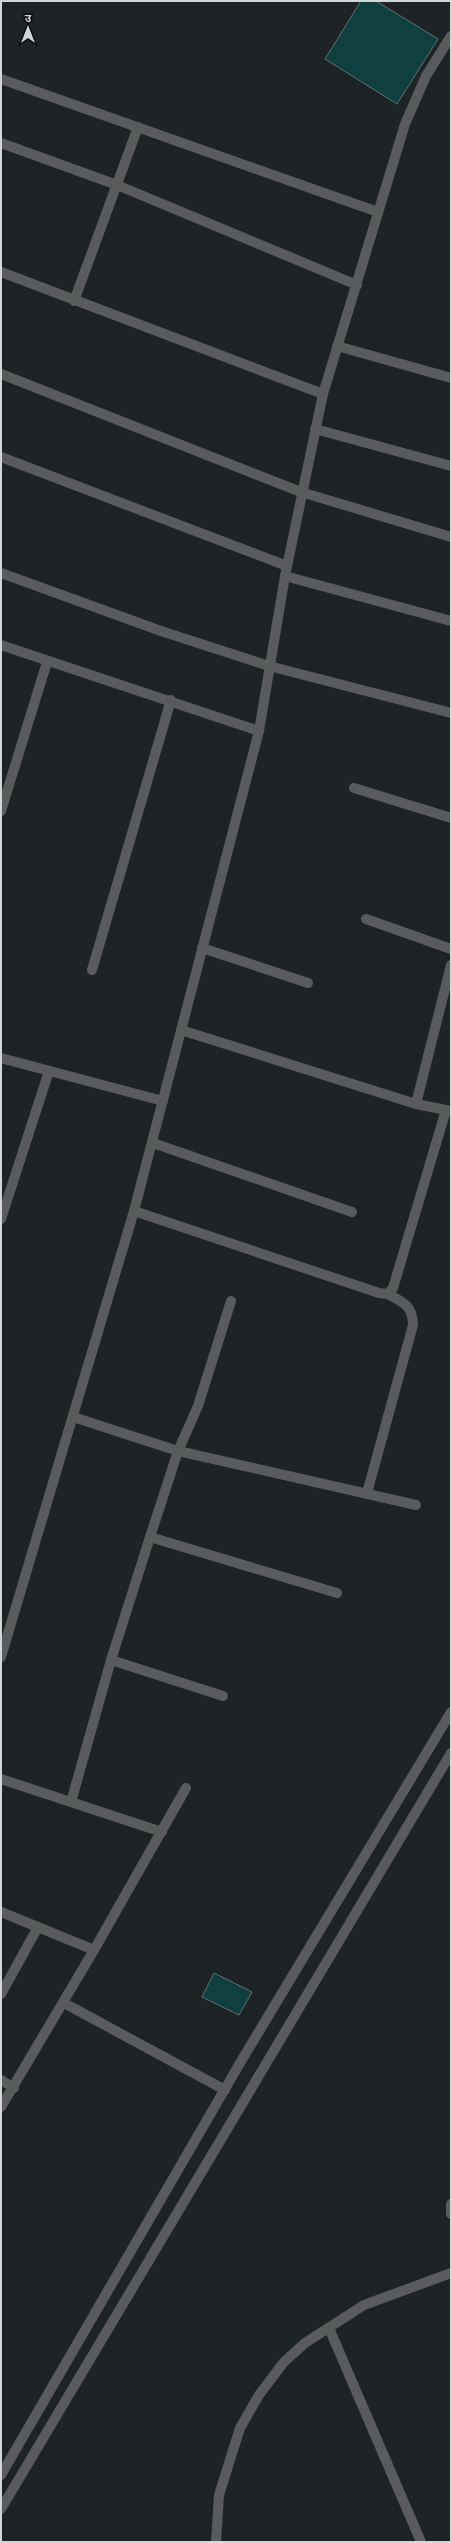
<svg xmlns="http://www.w3.org/2000/svg" width="452" height="2543" font-family="Mulish,'Noto Sans Devanagari',sans-serif">
	<rect width="100%" height="100%" fill="#1e2426"/>
	<g fill="#0f3f3f" stroke="#676f6f">
		<path d="M361,1h15l62,38 -41,65 -72,-45z"/>
		<path d="M214,1973l38,19 -13,23 -37,-18z"/>
	</g>
	<g fill="none" stroke-linecap="round" stroke-linejoin="round">
		<g stroke="#595b5d" stroke-width="10">
			<path d="M1,79l377,133"/>
			<path d="M1,143l116,42 240,100"/>
			<path d="M1,272l322,122"/>
			<path d="M74,301l64,-174"/>
			<path d="M337,346l114,32"/>
			<path d="M1,374l300,118 150,45"/>
			<path d="M315,429l136,37"/>
			<path d="M1,457l286,109"/>
			<path d="M1,573l160,58 108,35 182,47"/>
			<path d="M285,576l166,45"/>
			<path d="M1,645l258,86"/>
			<path d="M354,788l97,30"/>
			<path d="M1,811l46,-149"/>
			<path d="M366,919l85,30"/>
			<path d="M202,948l106,35"/>
			<path d="M92,970l79,-270"/>
			<path d="M181,1030l235,74 35,7"/>
			<path d="M1,1058l162,43"/>
			<path d="M416,1104l35,-139"/>
			<path d="M153,1143l199,69"/>
			<path d="M134,1211l245,82 9,1 5,-6 53,-178"/>
			<path d="M1,1219l48,-148"/>
			<path d="M73,1417l105,34 238,54"/>
			<path d="M367,1493l46,-168c0,-19 -10,-23 -25,-31"/>
			<path d="M150,1537l187,56"/>
			<path d="M1,1657l133,-446 125,-480 26,-155 38,-182 82,-270 21,-48 25,-40"/>
			<path d="M111,1660l112,36"/>
			<path d="M1,1779l161,53"/>
			<path d="M71,1802l40,-142 39,-123 28,-86 20,-45 33,-105"/>
			<path d="M1,1912l93,38"/>
			<path d="M1,1994l37,-67"/>
			<path d="M64,2003l161,87"/>
			<path d="M1,2080l13,8"/>
			<path d="M1,2107l93,-157 92,-162"/>
			<path d="M451,2204v10"/>
			<path d="M329,2328l92,214"/>
			<path d="M216,2542l3,-47 21,-67 19,-33 25,-33 21,-19 59,-38 87,-32"/>
		</g>
		<g stroke="#595b5d" stroke-width="10">
			<path d="M1,2475l239,-412 211,-351"/>
			<path d="M1,2509l450,-756"/>
		</g>
	</g>
	<rect width="452" height="2543" fill="none" stroke="#d2d6d7" stroke-width="4"/>
	<g transform="translate(28 28)" stroke="#0a0d0e" stroke-width="3" paint-order="stroke">
	<path d="M0-3L7 15L0 10L-7 15Z" fill="#d2d6d7"/>
	<text y="-6" font-size="11" font-weight="bold" text-anchor="middle" fill="#d2d6d7">उ</text>
	</g>
</svg>
